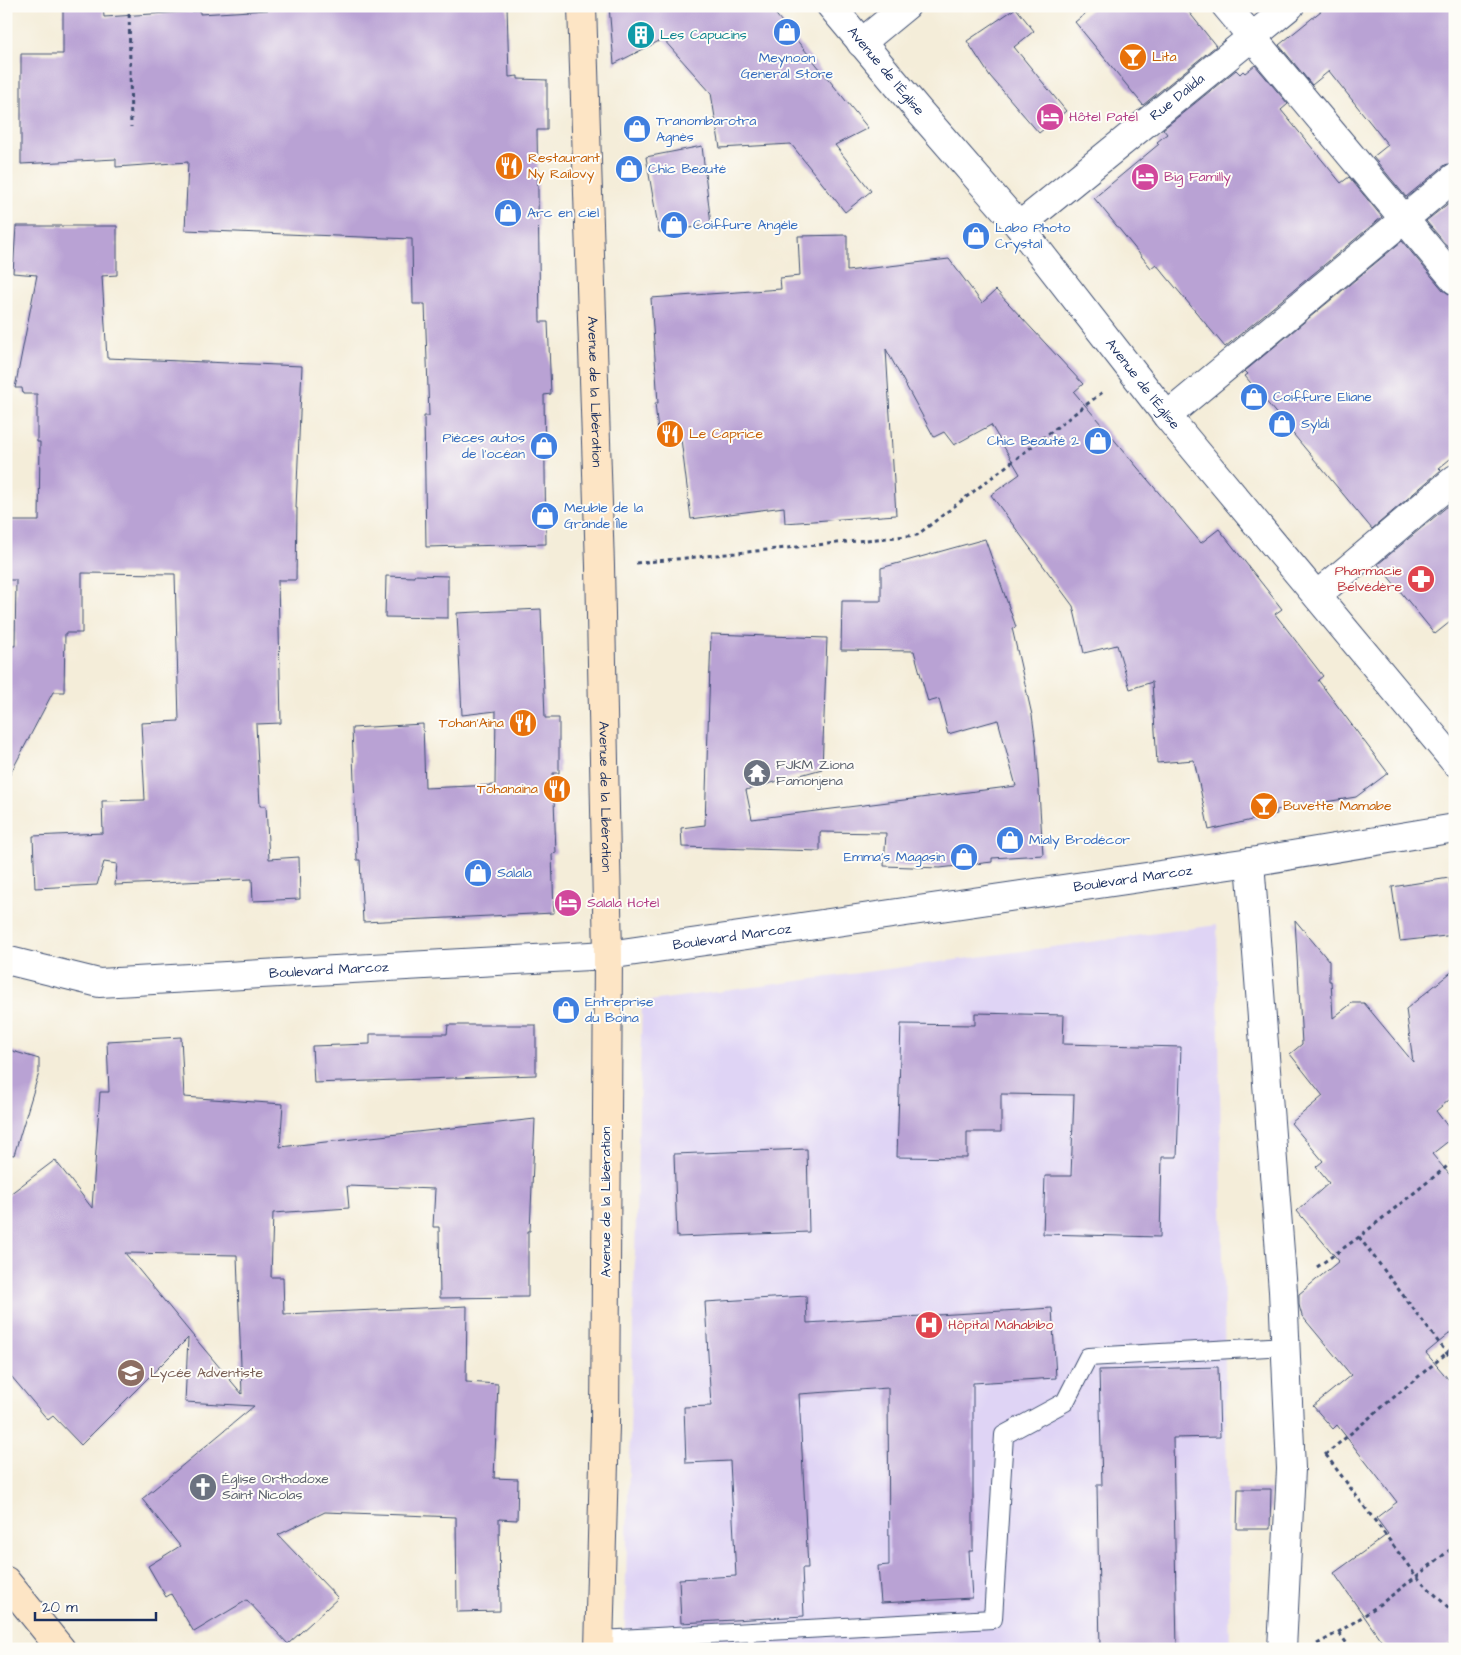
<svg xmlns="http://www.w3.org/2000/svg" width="1461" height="1655" font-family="'Architects Daughter',sans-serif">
	<rect width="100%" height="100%" fill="#fdfcf7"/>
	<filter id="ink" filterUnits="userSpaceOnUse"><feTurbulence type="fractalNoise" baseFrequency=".02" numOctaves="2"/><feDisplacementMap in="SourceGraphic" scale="10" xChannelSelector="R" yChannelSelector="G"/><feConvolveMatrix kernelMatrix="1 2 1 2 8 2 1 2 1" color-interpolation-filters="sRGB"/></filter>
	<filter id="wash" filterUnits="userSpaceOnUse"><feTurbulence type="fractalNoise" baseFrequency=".0096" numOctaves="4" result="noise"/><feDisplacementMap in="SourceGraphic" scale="20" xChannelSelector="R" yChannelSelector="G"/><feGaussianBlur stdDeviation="1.12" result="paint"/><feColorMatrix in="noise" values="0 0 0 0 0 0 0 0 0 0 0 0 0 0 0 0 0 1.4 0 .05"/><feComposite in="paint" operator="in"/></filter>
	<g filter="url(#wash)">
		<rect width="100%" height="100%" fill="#f4edd9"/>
		<path fill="#dfd4f5" d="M1217,925l13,724h-606l18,-647z"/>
		<g id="blocks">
			<g fill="#b9a2d4" fill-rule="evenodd">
				<path d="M63,6h40l1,11 96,-6v3l68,-4v-4h239l2,71 9,-1v3l29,1v50h-10l3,192h8l3,72 -7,1 2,149 -120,3 -2,-131h5l-4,-112h-12l-1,-65 -227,-9 3,-68 -72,5v-8l-95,5v-110h42z"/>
				<path d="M609,6h160l99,122 -33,17 36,46 -26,21 -54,-68 -71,4 -9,-55 -48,-54 -49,25z"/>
				<path d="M1095,6h89l32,40 -73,59 -68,-83z"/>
				<path d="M1327,6h128v156l-10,3 -39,32 -33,-40 15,-12 -59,-74 -17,14 -33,-40z"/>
				<path d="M1016,8l18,23 -20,16 52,64 -27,22 -49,-57 -23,-35z"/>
				<path d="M1255,65l33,39 -7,6 60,73 8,-6 33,40 -157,130 -69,-83 -5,4 -57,-70 65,-54 -2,-2 10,-8 -4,-5 73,-59 4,4 3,-3 2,2z"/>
				<path d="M702,146l9,79 -52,7 -13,-75z"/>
				<path d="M1455,198v57l-29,-34z"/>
				<path d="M16,226h101v49l-15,1 5,82 195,8 -6,142h1l-1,72h-18l3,143 -25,1 4,82h6l3,53 30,-2 1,42 -47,2 -1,-22 -137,6 2,-21 -13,-2 -7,23 -62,3 -2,-52 70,-3 -1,-32 43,-1 -4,-77 38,-2 -4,-147 -93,-1v60h-17l-1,59h-11l-47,90v-136h9l1,-66h-10v-59h33l1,-79h-3v-48h-14l-1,-6h-7l22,-113 -24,-2z"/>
				<path d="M847,235v36l102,-12 33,44 14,-13 87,94 -9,8 127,151 18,-14 63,80 -7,5 48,62 -5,4 70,93 -32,24 -80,13 1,4 -68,16 -15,-70 -37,3 -5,-81 -22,7 -13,-44 -33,8 -11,-47 -82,-111 29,-21 -29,-49 -37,20 -10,-13 -10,5 -48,-88 10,166 -111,8 -1,-16 -93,12 -10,-80 -22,2 -4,-38h3l-7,-105 130,-9 -1,-11 20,-2 -2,-40z"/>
				<path d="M1402,241l41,49 6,4 6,1v160l-16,13 2,2 -69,59 -127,-153 3,-2 -3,-3z"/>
				<path d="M1455,500v118l-20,16 -57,-70z"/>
				<path d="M985,539l31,88 -4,1 20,87 4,29 7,111 -51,3v4l-52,6 -56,-2 2,-33 -66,-1v19l-138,-4 -1,-19 24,-3 6,-191 116,4 -5,131 -76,21 6,29 264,-33 -18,-66 -50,14 -9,-35 -11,3 -14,-51 -73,-1 1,-49h39v-33z"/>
				<path d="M414,575l34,1v42l-63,-1 1,-41 28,1z"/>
				<path d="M541,609l4,109h14v55h-6l3,80 -4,1 2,59 -191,9 -3,-62h-3l-5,-132 71,-4 2,64 70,-3 1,-74 -34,4 -5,-102z"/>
				<path d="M1449,878l6,31v26l-55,6 -8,-54z"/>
				<path d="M1295,920l34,41v20h2l2,37 19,-15h12l49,59 -7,-53 49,-40v126l-19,16 19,25 -23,18 23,27v148l-29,24 29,34v252l-12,10h-56l-53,-76 54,-39 -12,-16 21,-16 -60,-77 -4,4 -20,-23 38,-31 -49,-59 -3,-11v-11l40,-33 -42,-50 32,-28 -13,-16 7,-6 -32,-38 32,-27 -33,-42 12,-10z"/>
				<path d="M975,1013l89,2 -1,29 118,3 -4,110h-15l-2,80 -117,-3 2,-58h26l3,-81 -73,-1v38h-34v26l-70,-1 4,-133 74,1z"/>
				<path d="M448,1025h88v50l-222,8 -2,-37 58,-2v-10h77z"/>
				<path d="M181,1037l3,60 99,7 -3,43 255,-28 -5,112h-2v66l-88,1 -1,-71h-6l2,-38 -88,-3 2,22 -76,5 -2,64h12l1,37 183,-8 -1,76 32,2 -4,94 24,1 -1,41 -18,-1 1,92 -43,1 -1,-95 -131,-5 -47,23 60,63 -50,46 -41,-44 -53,32 -23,-38 -5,3 -18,-31 32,-20 -38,-47 112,-93 -69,-4 3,-64 -107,107 -28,-29 -5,4 -42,-50v-173l49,-37 37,48 8,-116h9l-2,-51zM125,1253l112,2 5,139 -53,-63z"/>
				<path d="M6,1049l33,10v14l-25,82 -8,-1z"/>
				<path d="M807,1149l2,83 -132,5 -3,-83z"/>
				<path d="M806,1296l1,27 245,-15 4,70 -83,5v168h-4l3,47 -91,5 -3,-37 11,-1 -1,-177 -89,6 9,174h-6l2,48 -123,7 -2,-44 57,-3 -6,-115 -44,2 -2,-56 27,-1 -6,-104z"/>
				<path d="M1218,1367l2,70 -47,1 4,211h-77l-3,-164h5l-3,-115z"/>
				<path d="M1238,1489h33l-1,40h-33z"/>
			</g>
		</g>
	</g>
	<g filter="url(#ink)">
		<use href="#blocks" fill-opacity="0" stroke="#3c4c70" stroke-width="1"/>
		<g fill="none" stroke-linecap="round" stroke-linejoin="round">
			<defs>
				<path id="service" d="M600,1640l393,-21 11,-184 61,-33 23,-45 197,-11"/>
				<g id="minor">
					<path d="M1226,6l229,274"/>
					<path d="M861,43l45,-37"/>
					<path id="s1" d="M1019,226l271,-220"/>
					<path d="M1167,416l288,-239"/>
					<path d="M1317,595l138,-116"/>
					<path d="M1250,862l33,429 8,178 -9,180"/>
				</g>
				<g id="tertiary">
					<path id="s2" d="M831,6l88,105 100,115 148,190 288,346"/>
					<path id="s3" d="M6,960l93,23 509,-28 642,-93 205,-34"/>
				</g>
				<g id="secondary">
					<path id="s4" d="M582,6l18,560 8,389 -3,470 -6,224"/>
					<path d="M6,1581l55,68"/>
				</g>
			</defs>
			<use href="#service" stroke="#3c4c70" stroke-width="20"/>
			<use href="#minor" stroke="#3c4c70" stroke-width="30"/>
			<use href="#tertiary" stroke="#3c4c70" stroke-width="30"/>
			<use href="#secondary" stroke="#3c4c70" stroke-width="30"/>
			<g stroke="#3c4c70" stroke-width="3" stroke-dasharray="4 4" stroke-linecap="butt">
				<path d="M129,6l2,121"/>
				<path d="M636,563l281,-28 187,-144"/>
				<path d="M1359,1237l96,127"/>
				<path d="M1317,1267l42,-30 96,-77"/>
				<path d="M1325,1455l130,-109"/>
				<path d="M1326,1455l90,121 39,38"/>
				<path d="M1339,1633l12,16"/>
				<path d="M1317,1644c50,-26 94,-64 138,-98"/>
			</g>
			<use href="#service" stroke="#fff" stroke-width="18"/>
			<use href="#minor" stroke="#fff" stroke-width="28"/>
			<use href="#tertiary" stroke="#fff" stroke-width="28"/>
			<use href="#secondary" stroke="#fde5c5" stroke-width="28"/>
		</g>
	</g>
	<defs>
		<symbol id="shop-disc" viewBox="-11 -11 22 22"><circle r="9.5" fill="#3f7fe0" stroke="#fdfcf7"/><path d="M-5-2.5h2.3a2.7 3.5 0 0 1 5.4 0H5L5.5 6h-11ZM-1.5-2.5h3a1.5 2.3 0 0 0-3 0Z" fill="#fff"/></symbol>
		<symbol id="building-disc" viewBox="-11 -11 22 22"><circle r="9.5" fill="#0f9aa8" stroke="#fdfcf7"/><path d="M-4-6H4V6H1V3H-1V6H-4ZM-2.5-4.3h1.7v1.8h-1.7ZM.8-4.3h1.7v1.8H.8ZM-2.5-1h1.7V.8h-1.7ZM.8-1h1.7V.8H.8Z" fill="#fff"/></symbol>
		<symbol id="bar-disc" viewBox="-11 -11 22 22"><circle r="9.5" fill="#e8710a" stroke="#fdfcf7"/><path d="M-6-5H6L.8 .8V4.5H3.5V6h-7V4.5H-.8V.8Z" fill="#fff"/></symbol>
		<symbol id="hotel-disc" viewBox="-11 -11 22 22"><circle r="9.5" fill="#d1479c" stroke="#fdfcf7"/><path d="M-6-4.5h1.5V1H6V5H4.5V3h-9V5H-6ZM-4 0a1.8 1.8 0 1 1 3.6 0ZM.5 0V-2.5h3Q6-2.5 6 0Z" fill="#fff"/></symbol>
		<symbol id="restaurant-disc" viewBox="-11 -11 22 22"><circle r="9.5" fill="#e8710a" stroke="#fdfcf7"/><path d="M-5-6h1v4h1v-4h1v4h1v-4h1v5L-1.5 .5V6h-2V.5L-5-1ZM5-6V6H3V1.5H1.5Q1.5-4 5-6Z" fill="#fff"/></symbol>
		<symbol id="pharmacy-disc" viewBox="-11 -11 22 22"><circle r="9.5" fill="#e0444e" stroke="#fdfcf7"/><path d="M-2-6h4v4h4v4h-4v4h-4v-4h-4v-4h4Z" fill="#fff"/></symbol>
		<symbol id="temple-disc" viewBox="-11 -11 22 22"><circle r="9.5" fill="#6b7280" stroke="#fdfcf7"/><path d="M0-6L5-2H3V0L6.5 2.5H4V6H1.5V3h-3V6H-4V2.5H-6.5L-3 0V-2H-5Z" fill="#fff"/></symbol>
		<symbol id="hospital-disc" viewBox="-11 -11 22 22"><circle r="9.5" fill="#e0444e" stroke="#fdfcf7"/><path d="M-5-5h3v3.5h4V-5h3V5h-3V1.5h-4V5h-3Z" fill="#fff"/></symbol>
		<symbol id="school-disc" viewBox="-11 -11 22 22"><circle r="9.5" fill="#8d6e63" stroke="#fdfcf7"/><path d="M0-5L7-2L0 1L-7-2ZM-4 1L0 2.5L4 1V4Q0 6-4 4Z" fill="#fff"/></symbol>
		<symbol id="church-disc" viewBox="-11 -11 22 22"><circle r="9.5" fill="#6b7280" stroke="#fdfcf7"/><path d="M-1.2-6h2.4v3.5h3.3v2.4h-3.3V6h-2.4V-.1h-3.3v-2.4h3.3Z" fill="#fff"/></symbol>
	</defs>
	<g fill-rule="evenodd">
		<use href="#shop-disc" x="771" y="16" width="32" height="32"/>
		<use href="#building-disc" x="625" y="19" width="32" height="32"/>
		<use href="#bar-disc" x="1117" y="41" width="32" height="32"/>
		<use href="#hotel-disc" x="1034" y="101" width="32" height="32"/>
		<use href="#shop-disc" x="621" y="113" width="32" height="32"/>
		<use href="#restaurant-disc" x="493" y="150" width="32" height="32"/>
		<use href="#shop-disc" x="613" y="153" width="32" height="32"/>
		<use href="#hotel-disc" x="1129" y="161" width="32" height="32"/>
		<use href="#shop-disc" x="492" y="197" width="32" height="32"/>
		<use href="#shop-disc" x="658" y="209" width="32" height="32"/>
		<use href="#shop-disc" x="960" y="220" width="32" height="32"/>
		<use href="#shop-disc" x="1238" y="381" width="32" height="32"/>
		<use href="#shop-disc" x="1266" y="408" width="32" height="32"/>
		<use href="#restaurant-disc" x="654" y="418" width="32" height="32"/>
		<use href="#shop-disc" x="1082" y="425" width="32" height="32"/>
		<use href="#shop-disc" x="528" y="430" width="32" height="32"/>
		<use href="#shop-disc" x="529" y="500" width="32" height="32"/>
		<use href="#pharmacy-disc" x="1405" y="563" width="32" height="32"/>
		<use href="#restaurant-disc" x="507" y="707" width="32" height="32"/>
		<use href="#temple-disc" x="741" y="757" width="32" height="32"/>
		<use href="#restaurant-disc" x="541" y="773" width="32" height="32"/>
		<use href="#bar-disc" x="1248" y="790" width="32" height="32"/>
		<use href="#shop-disc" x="994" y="824" width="32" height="32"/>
		<use href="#shop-disc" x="948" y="841" width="32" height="32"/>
		<use href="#shop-disc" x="462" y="857" width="32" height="32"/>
		<use href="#hotel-disc" x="552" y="887" width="32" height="32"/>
		<use href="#shop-disc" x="550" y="994" width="32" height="32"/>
		<use href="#hospital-disc" x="913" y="1309" width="32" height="32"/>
		<use href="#school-disc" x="115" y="1357" width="32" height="32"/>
		<use href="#church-disc" x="187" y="1471" width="32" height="32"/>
	</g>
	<g text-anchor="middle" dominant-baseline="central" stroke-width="4" stroke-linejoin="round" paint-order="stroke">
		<g font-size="14" fill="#0d838f" stroke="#fdfcf7" text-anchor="start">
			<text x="660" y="35">Les Capucins</text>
		</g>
		<g font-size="14" fill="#c56008" stroke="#fdfcf7" text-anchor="start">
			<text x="1152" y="57">Lita</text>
			<text x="528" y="158">Restaurant<tspan x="528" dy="16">Ny Railovy</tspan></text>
			<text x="689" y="434">Le Caprice</text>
			<text x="504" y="723" text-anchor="end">Tohan'Aina</text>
			<text x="538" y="789" text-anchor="end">Tohanaina</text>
			<text x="1283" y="806">Buvette Mamabe</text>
		</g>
		<g font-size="14" fill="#366cbe" stroke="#fdfcf7" text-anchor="start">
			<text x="787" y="58" text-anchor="middle">Meynoon<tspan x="787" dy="16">General Store</tspan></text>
			<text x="656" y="121">Tranombarotra<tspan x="656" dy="16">Agnès</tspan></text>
			<text x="648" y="169">Chic Beauté</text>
			<text x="527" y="213">Arc en ciel</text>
			<text x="693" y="225">Coiffure Angèle</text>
			<text x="995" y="228">Labo Photo<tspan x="995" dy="16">Crystal</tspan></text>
			<text x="1273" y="397">Coiffure Eliane</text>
			<text x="1301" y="424">Syldi</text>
			<text x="525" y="438" text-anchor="end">Pièces autos<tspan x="525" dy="16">de l'océan</tspan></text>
			<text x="1079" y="441" text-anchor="end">Chic Beauté 2</text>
			<text x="564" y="508">Meuble de la<tspan x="564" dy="16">Grande Île</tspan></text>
			<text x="1029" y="840">Mialy Brodécor</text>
			<text x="945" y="857" text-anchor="end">Emma's Magasin</text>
			<text x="497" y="873">Salala</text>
			<text x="585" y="1002">Entreprise<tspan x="585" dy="16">du Boina</tspan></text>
		</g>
		<g font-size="14" fill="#1b2f5e" stroke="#fdfcf7">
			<text stroke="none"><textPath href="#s2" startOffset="85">Avenue de l'Église</textPath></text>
			<text stroke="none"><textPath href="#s1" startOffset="204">Rue Dalida</textPath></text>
			<text stroke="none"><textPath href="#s2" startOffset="490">Avenue de l'Église</textPath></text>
			<text stroke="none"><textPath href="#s4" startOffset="386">Avenue de la Libération</textPath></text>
			<text stroke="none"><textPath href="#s4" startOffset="791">Avenue de la Libération</textPath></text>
			<text stroke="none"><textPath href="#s3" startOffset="1136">Boulevard Marcoz</textPath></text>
			<text stroke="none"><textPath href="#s3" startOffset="731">Boulevard Marcoz</textPath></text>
			<text stroke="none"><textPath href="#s3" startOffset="326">Boulevard Marcoz</textPath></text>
			<text transform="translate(606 1202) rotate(-90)">Avenue de la Libération</text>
		</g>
		<g font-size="14" fill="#b23c85" stroke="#fdfcf7" text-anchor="start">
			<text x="1069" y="117">Hôtel Patel</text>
			<text x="1164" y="177">Big Familly</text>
			<text x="587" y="903">Salala Hotel</text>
		</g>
		<g font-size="14" fill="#be3a42" stroke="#fdfcf7" text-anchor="end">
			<text x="1402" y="571">Pharmacie<tspan x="1402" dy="16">Belvédère</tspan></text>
			<text x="948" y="1325" text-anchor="start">Hôpital Mahabibo</text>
		</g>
		<g font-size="14" fill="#5b616d" stroke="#fdfcf7" text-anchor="start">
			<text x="776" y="765">FJKM Ziona<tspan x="776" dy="16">Famonjena</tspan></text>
			<text x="222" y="1479">Église Orthodoxe<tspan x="222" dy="16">Saint Nicolas</tspan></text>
		</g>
		<g font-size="14" fill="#785e54" stroke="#fdfcf7" text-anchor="start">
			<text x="150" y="1373">Lycée Adventiste</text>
		</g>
	</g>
	<rect width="1461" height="1655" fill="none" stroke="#fdfcf7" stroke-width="25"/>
	<path d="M35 1612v8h121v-8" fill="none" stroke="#1b2f5e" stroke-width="2.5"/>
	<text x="42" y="1612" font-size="15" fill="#1b2f5e" stroke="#fdfcf7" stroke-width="4" paint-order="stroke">20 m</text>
</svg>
